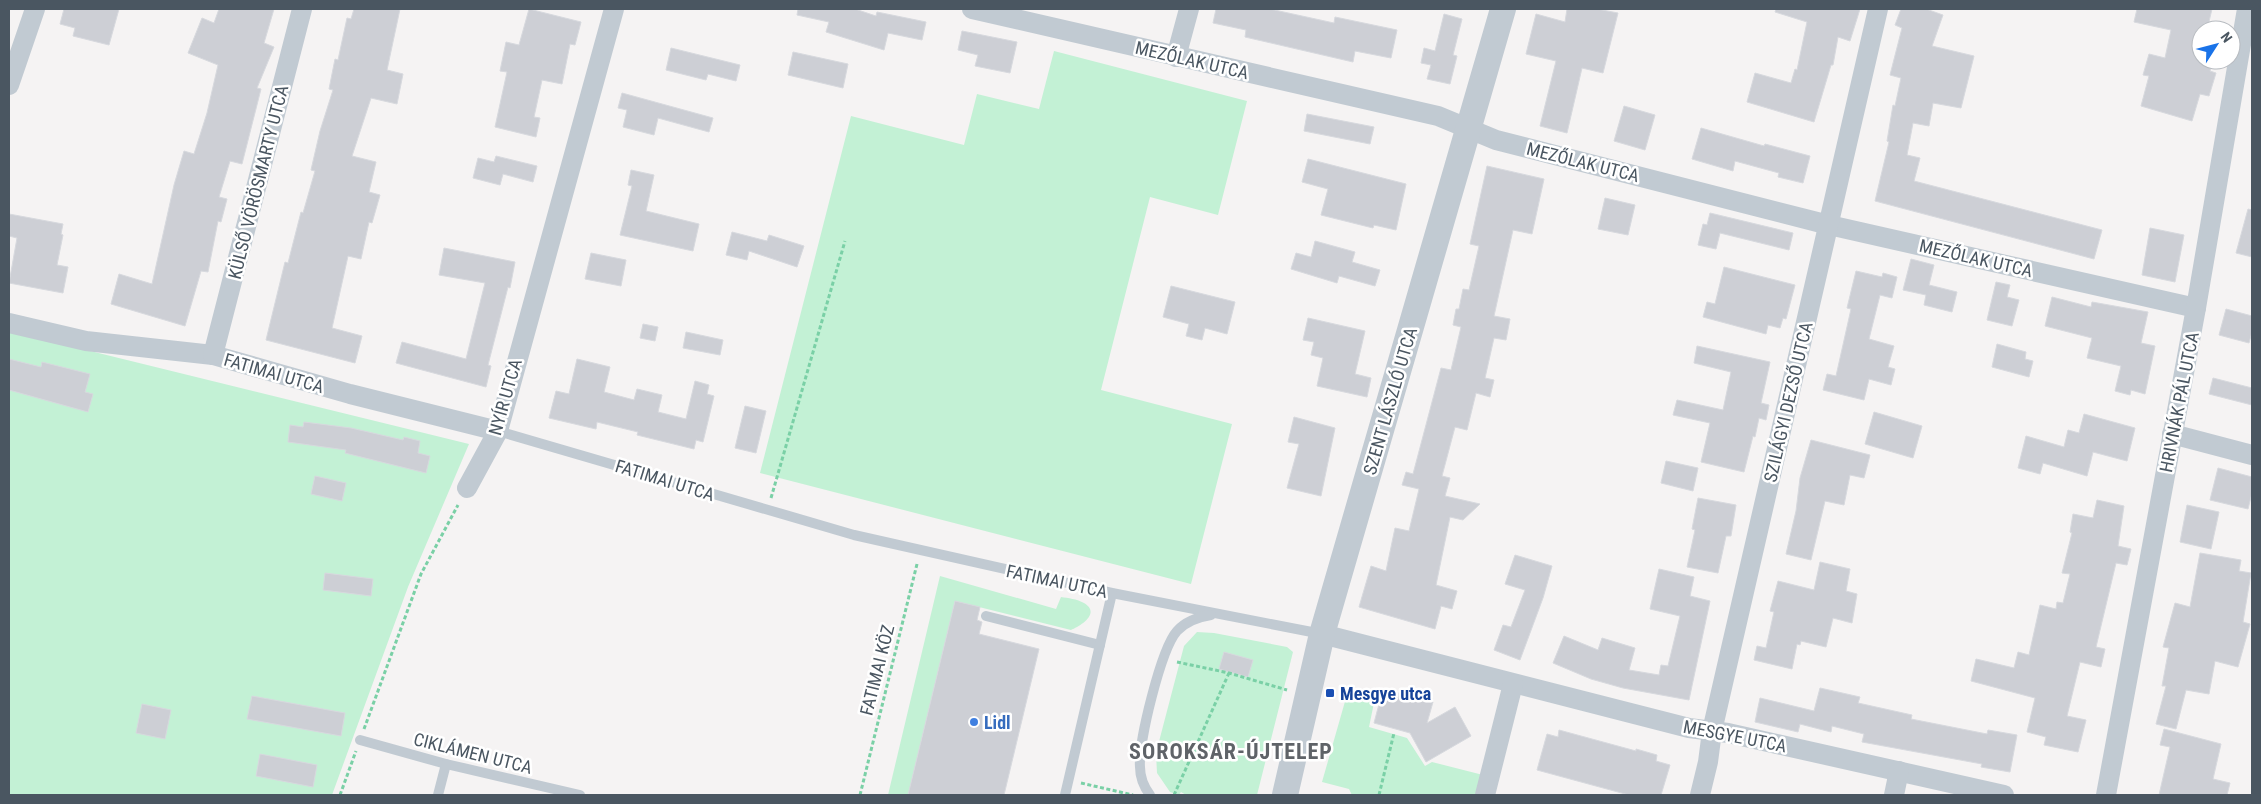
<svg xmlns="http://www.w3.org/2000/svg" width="2261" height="804" font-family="'Roboto Condensed',sans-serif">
	<rect width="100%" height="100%" fill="#f5f3f3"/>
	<g fill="#c3f1d5">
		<path d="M1054,51l193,50 -29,114 -68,-18 -49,193 131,34 -41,160 -431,-111 91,-357 113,29 13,-51 62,15z"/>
		<path d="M9,331l460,113 -61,143 -76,208h-323z"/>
		<path d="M940,576l116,33 5,-12c7,1 16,2 23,6 17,10 -3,23 -13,27l-116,-29 -47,194h-20z"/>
		<path d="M1197,632l17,1 73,14 6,5 -36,143h-71l-5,-3 -2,3 -9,-3 -13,-19 -1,-20 28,-107z"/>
		<path d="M1348,691l27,7 -6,29 38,11 18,28 7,-4 55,14 -5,19h-130l-3,-6 -27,-7z"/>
	</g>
	<g fill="#cdcfd5" stroke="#d7d9de">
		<path d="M64,9h55l-10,36 -36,-9 2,-8 -15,-4z"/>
		<path d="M219,9h55l-10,34 10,4 -17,41 4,1 -19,75 -12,-3 -11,36 8,2 -6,23 -3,-1 -10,51 -7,-1 -16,55 -74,-22 8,-30 33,10 22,-99 10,-34 10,3 13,-41 11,-48 -30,-12 14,-35 12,5z"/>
		<path d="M354,9h46l-13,61 16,4 -6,30 -26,-6 -19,58 24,6 -7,30 11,3 -8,28 -3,-1 -8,37 -13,-3 -16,72 30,8 -7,27 -89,-23 19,-78 3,1 13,-51 2,1 12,-42 -4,-1 9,-39 13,-41 -4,-1 6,-30 3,1 9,-42 4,1z"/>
		<path d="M529,9l52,13 -6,23 -5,-1 -8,40 -20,-4 -8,37 6,1 -4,19 -41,-10 12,-55 -7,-1 6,-29 13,3z"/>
		<path d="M798,9h57l21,7 1,-4 49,10 -4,18 -34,-7 -4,17 -58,-18 3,-10 -32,-7z"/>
		<path d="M1216,9h54l64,14 1,-6 62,13 -6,28 -36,-7 -2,11 -108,-25 1,-7 -33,-7z"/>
		<path d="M1567,9h30l21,4 -15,60 -21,-5 -15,65 -27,-7 16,-65 -30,-7 10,-40 29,8z"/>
		<path d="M1776,9h84l-10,32 -12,-4 -5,28h-2l-17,57 -67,-20 8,-29 36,10 4,-14 2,1 10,-48 -32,-10z"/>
		<path d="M1901,9h25l17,6 -11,31 42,10 -13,52 -28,-5 -4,23 -16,-3 -6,32 13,3 -6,23 188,49 -8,29 -219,-58 14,-59 -2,-1 6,-36 2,1 6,-28 -11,-3 12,-47 -7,-3z"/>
		<path d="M2137,9h75l-5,21h-6v30h12l-3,11 6,2 -7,23 -9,-2 -8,27 -51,-15 8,-30 -6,-1 6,-21 16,4 6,-28 -37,-8z"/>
		<path d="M1444,14l18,5 -9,36 4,1 -7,28 -23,-5 4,-14 -10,-2 3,-15 11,3z"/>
		<path d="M962,31l55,11 -7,31 -35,-7 3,-11 -20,-5z"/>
		<path d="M671,48l69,17 -4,16 -28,-7 -2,6 -40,-10z"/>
		<path d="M793,52l55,12 -5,24 -55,-13z"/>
		<path d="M622,93l91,25 -4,14 -51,-14 -4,17 -31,-8 4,-17 -9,-2z"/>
		<path d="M1624,106l31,9 -10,35 -31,-9z"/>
		<path d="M1307,114l67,13 -4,17 -66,-13z"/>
		<path d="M1701,128l63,18 1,-2 45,12 -7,27 -25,-6 1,-4 -44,-12 -2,10 -41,-12z"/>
		<path d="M496,156l41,10 -4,16 -30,-8 -3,11 -27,-7 5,-20 16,4z"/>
		<path d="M1308,159l98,25 -10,46 -22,-5 -1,3 -52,-13 7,-26 -26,-7z"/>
		<path d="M1487,166l57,13 -12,55 -19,-4 -19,86 16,3 -4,21 -12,-2 -9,40 9,2 -4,17 -14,-4 -9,37 -12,-3 -13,49 8,2 -5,18 35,8 -17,16 -13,-3 -14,68 21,6 -5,18 -11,-3 -6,23 -76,-22 12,-41 15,5 9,-43 14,3 10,-42 -17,-4 4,-13 7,2 28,-106 10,2 10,-43 -8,-2 3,-16h3l4,-20 6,1 10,-44 -9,-2z"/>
		<path d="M631,170l23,5 -8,36 53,13 -6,27 -73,-16 12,-49 -4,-1z"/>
		<path d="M1605,198l30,7 -7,30 -30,-6z"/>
		<path d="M2248,209l4,1v47l-16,-4z"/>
		<path d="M1710,213l83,20 -4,17 -69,-17 -4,16 -18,-4 5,-21 4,1z"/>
		<path d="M9,214l54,10 -2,10 2,1 -6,30 11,2 -5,26 -54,-10 8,-45 -8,-2z"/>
		<path d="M2150,228l34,7 -9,47 -33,-7z"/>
		<path d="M732,232l35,9 2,-6 35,11 -7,21 -48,-16 -2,9 -21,-5z"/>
		<path d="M1315,241l40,11 -3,10 28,8 -5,16 -36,-10 -2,7 -46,-14 5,-16 15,4z"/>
		<path d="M444,248l71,14 -5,26 -2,-1 -20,78 3,1 -5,21 -90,-24 6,-21 64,17 19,-76 -46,-8z"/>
		<path d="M591,253l35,7 -5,26 -36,-7z"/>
		<path d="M1911,259l23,6 -5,20 28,7 -5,20 -28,-7 2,-10 -23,-5z"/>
		<path d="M1724,267l71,18 -9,34 -3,-1 -3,10 -12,-3 -2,9 -63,-17 4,-15 8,2z"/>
		<path d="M1856,271l26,6 1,-4 14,4 -5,21 -12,-3 -11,44 25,7 -6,21 7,2 -4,16 -22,-6 -5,21 -41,-10 4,-16 9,2 15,-67 -4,-1z"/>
		<path d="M1996,282l14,3 -3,12 12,3 -7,26 -25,-6z"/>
		<path d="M1171,286l64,16 -8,32 -22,-6 -3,12 -16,-4 3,-12 -26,-7z"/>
		<path d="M2052,297l39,10 1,-5 56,10 -7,31 14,3 -10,48 -14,-4 -1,5 -15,-4 6,-25 -34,-8 5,-20 -47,-12z"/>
		<path d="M2226,309l26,7v16l-3,11 -30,-8z"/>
		<path d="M1308,318l57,13 -10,43 16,4 -4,19 -50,-11 6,-28 -12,-3 3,-13 -11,-2z"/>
		<path d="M643,324l15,3 -3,14 -15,-3z"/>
		<path d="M686,332l37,8 -3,15 -37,-7z"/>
		<path d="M1997,344l29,8 -1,7 8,2 -4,16 -37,-10z"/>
		<path d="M1697,346l73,16 -9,41 8,2 -3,15 -7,-2 -4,19 -2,-1 -9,36 -43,-10 9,-39 -37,-8 4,-15 46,10 8,-38 -37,-9z"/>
		<path d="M9,359l32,8 1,-5 48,12 -5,18 8,2 -5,18 -79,-22z"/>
		<path d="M577,359l33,8 -6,25 30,8 3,-11 25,6 -4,17 28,7 9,-38 14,4 -2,9 7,2 -11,46 -7,-2 -2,9 -57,-14 1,-3 -41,-10 -1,7 -47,-11 7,-27 13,3z"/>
		<path d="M2213,378l39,10v17l-43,-11z"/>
		<path d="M745,406l21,5 -10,42 -21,-5z"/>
		<path d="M1874,412l48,14 -9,32 -48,-14z"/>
		<path d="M2084,414l51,14 -8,33 -34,-9 -6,24 -44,-13 -3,11 -22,-6 8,-32 38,11 4,-17 11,3z"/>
		<path d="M1294,417l41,11 -14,68 -34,-8 12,-44 -11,-2z"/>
		<path d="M304,422l47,6 52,12 1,-3 16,4 -2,12 12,3 -4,17 -81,-20 1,-3 -58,-8 2,-17 13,2z"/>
		<path d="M1811,440l59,15 -6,23 -14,-3 -6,30 -19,-4 -14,59 -25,-6 10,-43 4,-33z"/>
		<path d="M1666,461l32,7 -5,23 -32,-8z"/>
		<path d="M2218,468l34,9v16l-4,16 -38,-9z"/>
		<path d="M315,476l31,7 -4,18 -31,-7z"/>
		<path d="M1698,498l38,7 -5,31h-5l-8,37 -31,-6 8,-37 -3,-1z"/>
		<path d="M2097,500l27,6 -6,40 13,3 -4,16 -11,-2 -20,84 9,2 -4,18 -21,-5 -13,54 19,4 -8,32 -34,-7 2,-8 -19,-5 8,-34 -64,-17 5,-22 38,9 4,-16 11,3 11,-50 16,4 1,-7 6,1 7,-29 -8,-1 10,-40 -2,-1 3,-18 20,4z"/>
		<path d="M2187,505l32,7 -8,37 -31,-7z"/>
		<path d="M2200,553l41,7 -2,11 12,2 -8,49 7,2 -12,43 -23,-6 -6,33 -23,-4 -10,39 -20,-5 10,-38h-4l7,-38 -6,-1 12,-44 15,4z"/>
		<path d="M1515,555l37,11 -9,32 -23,62 -26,-10 9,-25 8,2 14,-37 -20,-6z"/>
		<path d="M1820,562l30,7 -4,22 11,3 -5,29 -19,-5 -7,29 -25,-6 -1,4 -3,-1 -5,25 -38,-9 3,-14 9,2 8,-36 -4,-1 8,-30 36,9z"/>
		<path d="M1659,569l35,8 -4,19 20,5 -21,99 -66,-12 -32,-9 -38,-16 11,-27 34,14 4,-12 33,10 -6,22 30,5 2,-10 7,1 12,-50 -30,-7z"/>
		<path d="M325,573l48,6 -2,17 -48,-6z"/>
		<path d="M955,601l25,6 -3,13 5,2 -3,12 60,15 -35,146h-96z"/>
		<path d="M1224,652l29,8 -5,17 -29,-8z"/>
		<path d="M1820,688l40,9 -2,6 54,12 -1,4 76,15 1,-4 29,5 -7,37 -29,-5 1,-3 -120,-22 2,-8 -32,-8 -1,6 -31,-8 -2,8 -43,-10 5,-24 54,13z"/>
		<path d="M1383,689l50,13 -6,21 28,-16 16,29 -45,26 -16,-29 -36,-10z"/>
		<path d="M252,696l93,17 -4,23 -94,-17z"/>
		<path d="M142,704l29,6 -6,29 -29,-6z"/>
		<path d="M2164,729l57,15 -8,35 17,4 -3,12h-68l11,-48 -10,-2z"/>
		<path d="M1559,730l77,21v-2l21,6 -1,6 14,4 -9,30h-32l-92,-25 10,-36 11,3z"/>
		<path d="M260,754l57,11 -4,22 -57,-11z"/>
	</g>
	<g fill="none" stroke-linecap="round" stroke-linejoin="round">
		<g stroke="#7ad0a6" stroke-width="3" stroke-dasharray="4 2.5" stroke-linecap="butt">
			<path d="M771,498l74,-257"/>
			<path d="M1177,662l52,11 58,17"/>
			<path d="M364,729l57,-155 37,-69"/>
			<path d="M1081,783l52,12"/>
			<path d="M340,795l16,-44"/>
			<path d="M860,795l57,-231"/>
			<path d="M1174,795l55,-122"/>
			<path d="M1379,795l15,-62"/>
		</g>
		<g stroke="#c1cad2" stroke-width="10">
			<path d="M498,431l356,104 258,58 210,41"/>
			<path d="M986,616l114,29"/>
			<path d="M360,740l86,24 134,31"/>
			<path d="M438,795l8,-31"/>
			<path d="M1065,795l47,-202"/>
			<path d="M1150,795c-6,-8 -10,-17 -10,-28 -2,-24 21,-118 37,-136 9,-10 21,-14 34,-16"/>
		</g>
		<g stroke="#c1cad2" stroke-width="20">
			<path d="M972,9l466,107 58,24 333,85 367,83"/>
			<path d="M1176,57l13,-48"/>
			<path d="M9,85l26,-76"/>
			<path d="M9,323l77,18 127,14 137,39 148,37"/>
			<path d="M213,355l89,-346"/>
			<path d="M2172,434l80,21"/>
			<path d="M467,488l31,-57 116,-422"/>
			<path d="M1322,634l367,94 39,5 276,62"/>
			<path d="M1485,795l28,-111"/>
			<path d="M1700,795l8,-33 4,-31 166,-722"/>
			<path d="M1894,795l5,-24"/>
			<path d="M2106,795l90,-487 51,-299"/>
		</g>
		<path stroke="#c1cad2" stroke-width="26" d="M1285,795l37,-161 181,-625"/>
	</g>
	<rect fill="#1a4fb4" stroke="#fff" stroke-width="2" x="1325" y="688" width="10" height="10" rx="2.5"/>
	<circle fill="#3f7fe0" stroke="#fff" stroke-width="2" cx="974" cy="722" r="5"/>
	<g text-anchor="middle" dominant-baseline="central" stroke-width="5" stroke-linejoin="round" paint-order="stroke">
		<g font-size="18" fill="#4a5661" stroke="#fff">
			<text transform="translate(1192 60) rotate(13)">MEZŐLAK UTCA</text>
			<text transform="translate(1583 162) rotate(14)">MEZŐLAK UTCA</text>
			<text transform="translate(258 182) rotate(-76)">KÜLSŐ VÖRÖSMARTY UTCA</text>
			<text transform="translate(1976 258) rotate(13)">MEZŐLAK UTCA</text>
			<text transform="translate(274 373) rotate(16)">FATIMAI UTCA</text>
			<text transform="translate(505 397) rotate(-74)">NYÍR UTCA</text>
			<text transform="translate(1390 401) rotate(-74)">SZENT LÁSZLÓ UTCA</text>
			<text transform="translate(1788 402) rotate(-77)">SZILÁGYI DEZSŐ UTCA</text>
			<text transform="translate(2179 402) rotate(-79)">HRIVNÁK PÁL UTCA</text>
			<text transform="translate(665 480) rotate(17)">FATIMAI UTCA</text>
			<text transform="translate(1057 581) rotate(12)">FATIMAI UTCA</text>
			<text transform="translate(877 670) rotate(-76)">FATIMAI KÖZ</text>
			<text transform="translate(1735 736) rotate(11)">MESGYE UTCA</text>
			<text transform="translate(473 753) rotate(14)">CIKLÁMEN UTCA</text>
		</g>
		<g font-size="18" font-weight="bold" fill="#164399" stroke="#fff" text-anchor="start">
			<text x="1340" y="693">Mesgye utca</text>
		</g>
		<g font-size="18" font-weight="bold" fill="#366cbe" stroke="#fff" text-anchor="start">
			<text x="984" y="722">Lidl</text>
		</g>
		<g font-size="22" font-weight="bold" letter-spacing="1" fill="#5f6368" stroke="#fff">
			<text x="1231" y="751">SOROKSÁR-ÚJTELEP</text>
		</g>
	</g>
	<rect width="2261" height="804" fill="none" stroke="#4a5661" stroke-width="20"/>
	<g transform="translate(2216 45) rotate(54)"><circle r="24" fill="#ffffff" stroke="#b7bbc0"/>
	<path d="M0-4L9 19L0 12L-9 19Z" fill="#1a73e8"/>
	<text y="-8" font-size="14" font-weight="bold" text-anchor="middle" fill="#4a5661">N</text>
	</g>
</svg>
